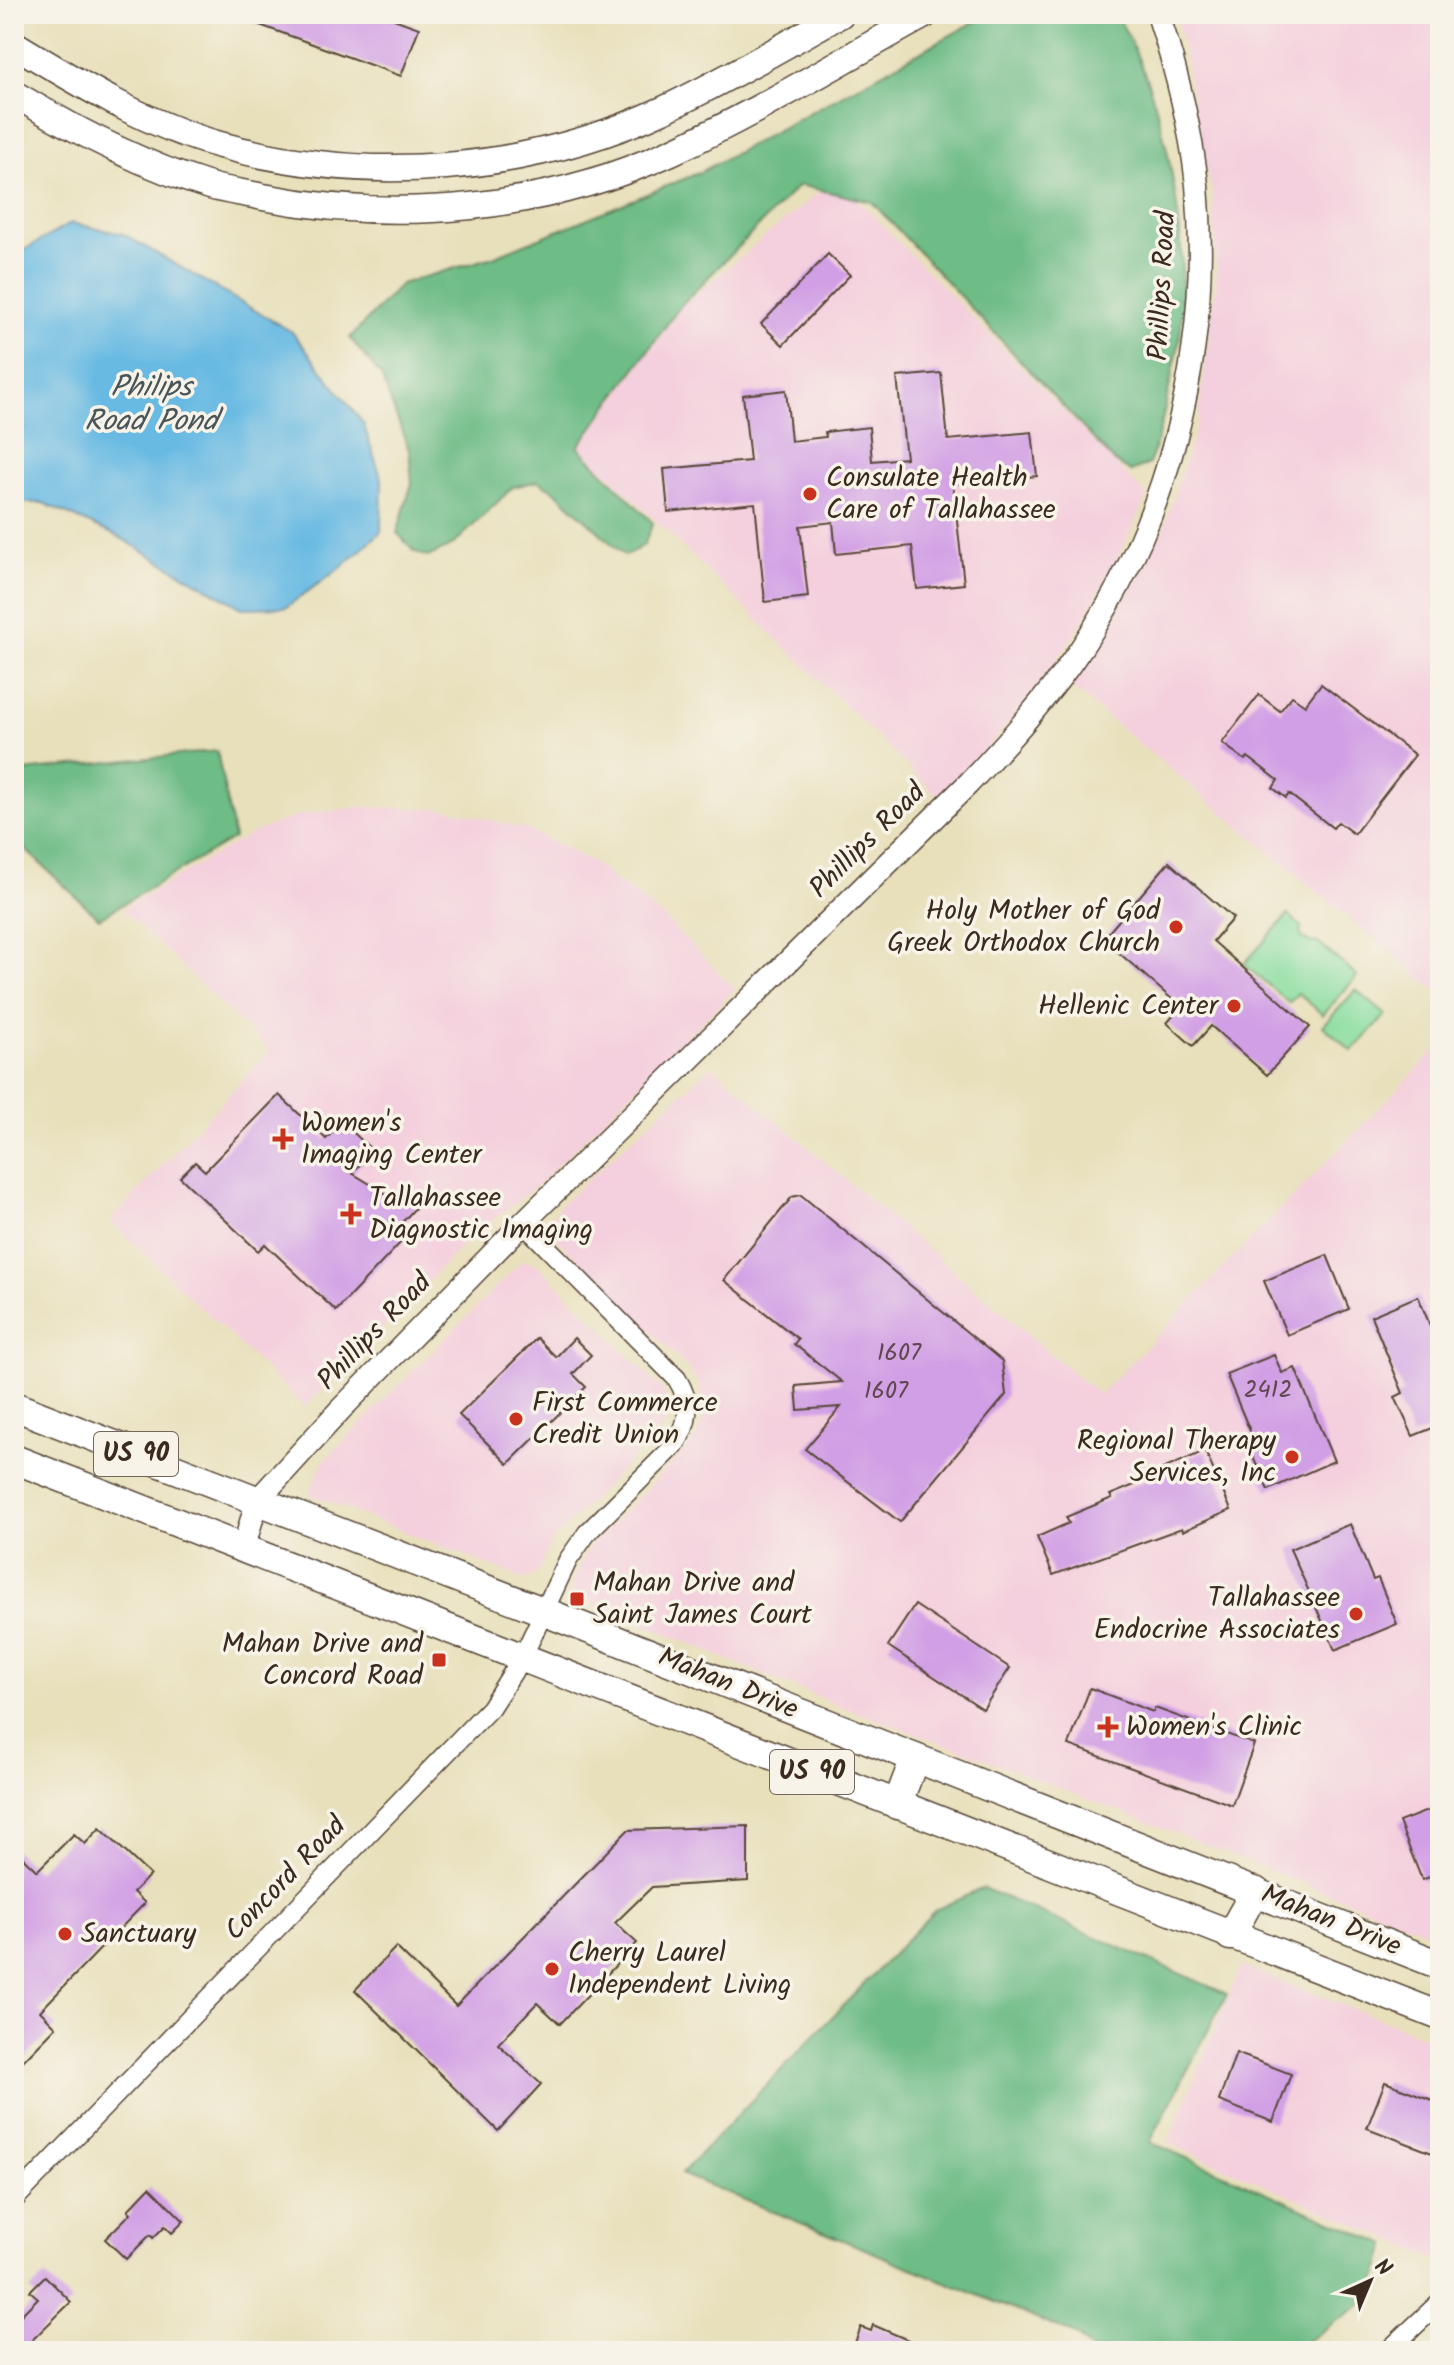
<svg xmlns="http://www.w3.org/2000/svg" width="1454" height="2365" font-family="Kalam,sans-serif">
	<rect width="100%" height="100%" fill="#f7f3e8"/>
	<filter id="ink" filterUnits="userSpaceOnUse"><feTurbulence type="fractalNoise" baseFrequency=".0125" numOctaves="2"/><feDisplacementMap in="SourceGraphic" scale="16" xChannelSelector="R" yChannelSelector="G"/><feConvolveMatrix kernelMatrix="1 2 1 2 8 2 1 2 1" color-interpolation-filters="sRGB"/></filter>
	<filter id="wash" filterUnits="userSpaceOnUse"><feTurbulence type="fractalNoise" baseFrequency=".006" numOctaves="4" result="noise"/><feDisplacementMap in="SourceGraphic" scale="32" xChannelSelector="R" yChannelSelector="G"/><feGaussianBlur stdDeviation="1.8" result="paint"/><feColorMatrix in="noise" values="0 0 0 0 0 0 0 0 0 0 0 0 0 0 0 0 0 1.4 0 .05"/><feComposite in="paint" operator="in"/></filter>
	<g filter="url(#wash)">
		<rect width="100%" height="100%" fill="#e8e0bb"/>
		<g fill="#f4cfdd">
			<path d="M1176,14h264v980l-370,-308 28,-39 66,-119 34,-107 19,-147 -5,-81z"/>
			<path d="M836,178l311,318 -34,72 -38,66 -43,61 -46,54 -48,47 -358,-349 103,-142z"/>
			<path d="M359,807l89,2 78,20 66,33 71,55 72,72 -196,195 -68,53 -166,170 -195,-186 160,-170 -148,-142 132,-77 47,-17z"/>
			<path d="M1440,1046v891l-465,-182 -128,-46 -274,-114 -2,-10 5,-13 13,-25 105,-106 10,-22 -4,-31 -10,-18 -136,-134 -2,-17 6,-12 154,-141 387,329z"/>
			<path d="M523,1260l15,5 125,125 6,13 1,10 -5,12 -114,117 -13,29 -6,5 -8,3 -215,-85 14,-32z"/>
			<path d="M1241,1966l199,76v219l-272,-118z"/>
		</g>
		<g fill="#88dd9f" stroke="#62845e" stroke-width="2">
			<path d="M1288,915l14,12 -2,6 2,5 10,5 5,-1 40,34 -34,39 -25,-22 -9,10 -45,-39z"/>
			<path d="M1356,990l30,25 -34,36 -29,-25z"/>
		</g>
		<g fill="#6ebc86" stroke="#547352" stroke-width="2">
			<path d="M989,14h127c51,86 72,214 65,313 -1,22 -9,45 -13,66 -5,25 -10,48 -19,71l-18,8 -16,-10 -243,-260 -73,-17 -118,120 -103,142 75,76 -9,22 -19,11 -69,-64 -18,-11 -25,6 -60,58 -25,12 -13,-5 -18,-19 15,-50 -3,-33 -28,-74 -31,-38 51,-54 92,-27 208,-85z"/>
			<path d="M217,751l17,87 -135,80 -85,-79v-67z"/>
			<path d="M983,1888l244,106 -77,148 237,103 -16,53 -79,53h-200l-16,-16 -395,-161 254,-264z"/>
		</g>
		<path fill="#67bae3" stroke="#517280" stroke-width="2" d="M71,223l52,11 169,98 71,91 19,57 -1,52 -38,34 -57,41 -44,1 -125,-72 -74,-33h-29v-247z"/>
		<g id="blocks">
			<g fill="#d19fe5">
				<path d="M235,14h145l39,14 -18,48 -166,-60z"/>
				<path d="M828,254l22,21 -67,70 -22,-21z"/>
				<path d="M941,373l7,67 84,-8 5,44 -84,8 11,100 -47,5 -5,-43 -76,8 -3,-32 -33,4 8,71 -43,5 -10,-99 -87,9 -4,-43 86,-8 -7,-66 43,-5 5,51 35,-4 -1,-5 44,-5 3,34 34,-3 -9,-81z"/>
				<path d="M1321,684l94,71 -61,79 -16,-12 -5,6 -44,-34 -3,4 -13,-10 5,-8 -30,-23 -3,3 -23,-17 37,-48 21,16 12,-15 13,9z"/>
				<path d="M1169,862l64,56 -20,23 97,86 -43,48 -56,-49 -18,20 -26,-23 14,-16 -78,-68z"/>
				<path d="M279,1095l47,44 16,-17 31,29 -21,22 38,23 28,9 -23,25 9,9 -68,72 -71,-67 -7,7 -78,-74 15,-15 10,9z"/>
				<path d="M801,1195l201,166 4,34 -106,127 -95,-73 36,-42 -43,3 -2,-24 46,-4 -48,-38 4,-5 -74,-59 68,-83z"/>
				<path d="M1327,1255l22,54 -62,26 -23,-54z"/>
				<path d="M1418,1296l22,54v75l-27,11 -18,-39 8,-4 -32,-77z"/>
				<path d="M537,1338l19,19 18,-19 17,17 -18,19 13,13 -78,77 -49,-49z"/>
				<path d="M1274,1355l8,18 13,-5 39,93 -66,29 -17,-37 7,-3 -32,-76z"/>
				<path d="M1205,1451l26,59 -48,21 -1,-3 -129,47 -16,-38 32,-14 -3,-6 46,-19 -2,-3 49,-20 -1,-4z"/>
				<path d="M1350,1524l23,56 5,-2 19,46 -62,26 -45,-101z"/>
				<path d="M915,1605l95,63 -27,41 -95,-63z"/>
				<path d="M1090,1688l63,24 2,-4 99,36 -22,61 -163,-60z"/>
				<path d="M1440,1806v67l-18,7 -23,-58z"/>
				<path d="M748,1826v55l-96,6 -37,36 22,20 -77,81 -23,-21 -39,41 43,40 -43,47 -143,-141 41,-43 60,59 172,-176z"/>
				<path d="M100,1828l50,47 -17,17 12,11 -105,108 16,16 -42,43v-221l23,22 37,-37 11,10z"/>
				<path d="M1236,2053l55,21 -18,48 -54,-21z"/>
				<path d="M1385,2082l55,21v53l-73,-28z"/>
				<path d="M150,2187l34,34 -12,12 -7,-7 -12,12 -3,-3 -24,24 -21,-20 26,-26 -3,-3z"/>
				<path d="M45,2276l26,26 -50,49h-7v-29l24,-24 -8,-7z"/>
				<path d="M873,2325l56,24v2h-77l9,-24 10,4z"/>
			</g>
		</g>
	</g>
	<g filter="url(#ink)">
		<use href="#blocks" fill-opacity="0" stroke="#554536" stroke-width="2"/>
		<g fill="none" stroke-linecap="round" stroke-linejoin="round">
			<defs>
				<g id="minor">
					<path d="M14,2200l476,-492 32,-50 46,-98 19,-27 87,-87c16,-23 18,-43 3,-67l-154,-156"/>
					<path d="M1388,2351l52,-49"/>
				</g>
				<path id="tertiary" d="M243,1550l14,-49 83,-91 183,-187 446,-440c35,-37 69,-75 99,-116 100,-138 144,-312 129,-482 -6,-58 -21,-116 -39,-171"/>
				<g id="secondary">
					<path d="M14,44c64,39 133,81 206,101 147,40 307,28 445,-36 60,-28 118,-63 176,-95"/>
					<path d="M14,94c62,37 127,71 196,92 17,5 36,7 53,11 136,26 282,13 408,-45 88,-40 171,-92 255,-138"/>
				</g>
				<g id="primary">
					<path d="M14,1406l531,206 895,353"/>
					<path d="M14,1459l1426,557"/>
					<path d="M897,1805l18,-47"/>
					<path d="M1230,1936l25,-45"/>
				</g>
			</defs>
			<use href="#minor" stroke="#554536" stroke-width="21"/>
			<use href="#tertiary" stroke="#554536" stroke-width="25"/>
			<use href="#secondary" stroke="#554536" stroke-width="29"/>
			<use href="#primary" stroke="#554536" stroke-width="31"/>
			<use href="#minor" stroke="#fff" stroke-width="18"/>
			<use href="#tertiary" stroke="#fff" stroke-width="22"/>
			<use href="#secondary" stroke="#fff" stroke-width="26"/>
			<use href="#primary" stroke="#fff" stroke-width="28"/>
		</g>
	</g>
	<g fill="#c8321e" stroke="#f7f3e8" stroke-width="3">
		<circle cx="810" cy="494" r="8"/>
		<circle cx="1176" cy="927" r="8"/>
		<circle cx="1234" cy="1006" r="8"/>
		<path d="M279 1127h8v8h8v8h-8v8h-8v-8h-8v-8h8z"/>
		<path d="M347 1202h8v8h8v8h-8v8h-8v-8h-8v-8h8z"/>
		<circle cx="516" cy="1419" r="8"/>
		<circle cx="1292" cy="1457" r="8"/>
		<rect x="569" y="1591" width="16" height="16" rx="4"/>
		<circle cx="1356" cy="1614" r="8"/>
		<rect x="431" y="1652" width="16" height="16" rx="4"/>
		<path d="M1104 1715h8v8h8v8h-8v8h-8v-8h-8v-8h8z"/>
		<circle cx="65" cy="1934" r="8"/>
		<circle cx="552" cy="1969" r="8"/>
	</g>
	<g text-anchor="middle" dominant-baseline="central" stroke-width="7" stroke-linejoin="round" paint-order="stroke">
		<g font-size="24" fill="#604750">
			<text x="899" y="1353">1607</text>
			<text x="1268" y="1390">2412</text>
			<text x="886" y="1391">1607</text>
		</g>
		<g fill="#f7f3e8" stroke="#73665b" stroke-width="2">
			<rect x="94" y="1432" width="84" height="44" rx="6"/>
			<rect x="770" y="1750" width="84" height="44" rx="6"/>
		</g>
		<g font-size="26" font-weight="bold" fill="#3b2a1e">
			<text x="136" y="1454">US 90</text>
			<text x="812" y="1772">US 90</text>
		</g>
		<g font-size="28" fill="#3b2a1e" stroke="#f7f3e8">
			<text transform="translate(1163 286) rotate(-87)">Phillips Road</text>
			<text transform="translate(868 841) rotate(-45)">Phillips Road</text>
			<text transform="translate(375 1332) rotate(-46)">Phillips Road</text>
			<text transform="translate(728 1684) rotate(22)">Mahan Drive</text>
			<text transform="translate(286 1879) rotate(-46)">Concord Road</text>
			<text transform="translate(1331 1921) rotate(22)">Mahan Drive</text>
		</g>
		<g font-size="28" fill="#3b2a1e" stroke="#f7f3e8" text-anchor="start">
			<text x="826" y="478">Consulate Health<tspan x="826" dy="32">Care of Tallahassee</tspan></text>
			<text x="1160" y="911" text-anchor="end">Holy Mother of God<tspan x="1160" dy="32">Greek Orthodox Church</tspan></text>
			<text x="1218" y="1006" text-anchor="end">Hellenic Center</text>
			<text x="301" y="1123">Women's<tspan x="301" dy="32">Imaging Center</tspan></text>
			<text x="369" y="1198">Tallahassee<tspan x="369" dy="32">Diagnostic Imaging</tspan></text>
			<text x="532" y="1403">First Commerce<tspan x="532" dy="32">Credit Union</tspan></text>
			<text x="1276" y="1441" text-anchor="end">Regional Therapy<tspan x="1276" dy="32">Services, Inc</tspan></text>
			<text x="593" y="1583">Mahan Drive and<tspan x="593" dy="32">Saint James Court</tspan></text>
			<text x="1340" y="1598" text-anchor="end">Tallahassee<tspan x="1340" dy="32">Endocrine Associates</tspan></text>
			<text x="423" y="1644" text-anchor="end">Mahan Drive and<tspan x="423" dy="32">Concord Road</tspan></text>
			<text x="1126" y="1727">Women's Clinic</text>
			<text x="81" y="1934">Sanctuary</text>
			<text x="568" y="1953">Cherry Laurel<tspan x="568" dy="32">Independent Living</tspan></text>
		</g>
		<g font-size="30" font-style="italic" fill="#485559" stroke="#f7f3e8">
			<text x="151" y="388">Philips<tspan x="151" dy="34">Road Pond</tspan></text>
		</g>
	</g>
	<rect width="1454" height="2365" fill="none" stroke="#f7f3e8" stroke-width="48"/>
	<g transform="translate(1370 2281) rotate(44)" stroke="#f7f3e8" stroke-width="6" paint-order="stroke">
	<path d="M0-6L14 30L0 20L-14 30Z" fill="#3b2a1e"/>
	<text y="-12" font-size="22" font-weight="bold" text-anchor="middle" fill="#3b2a1e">N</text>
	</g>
</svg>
